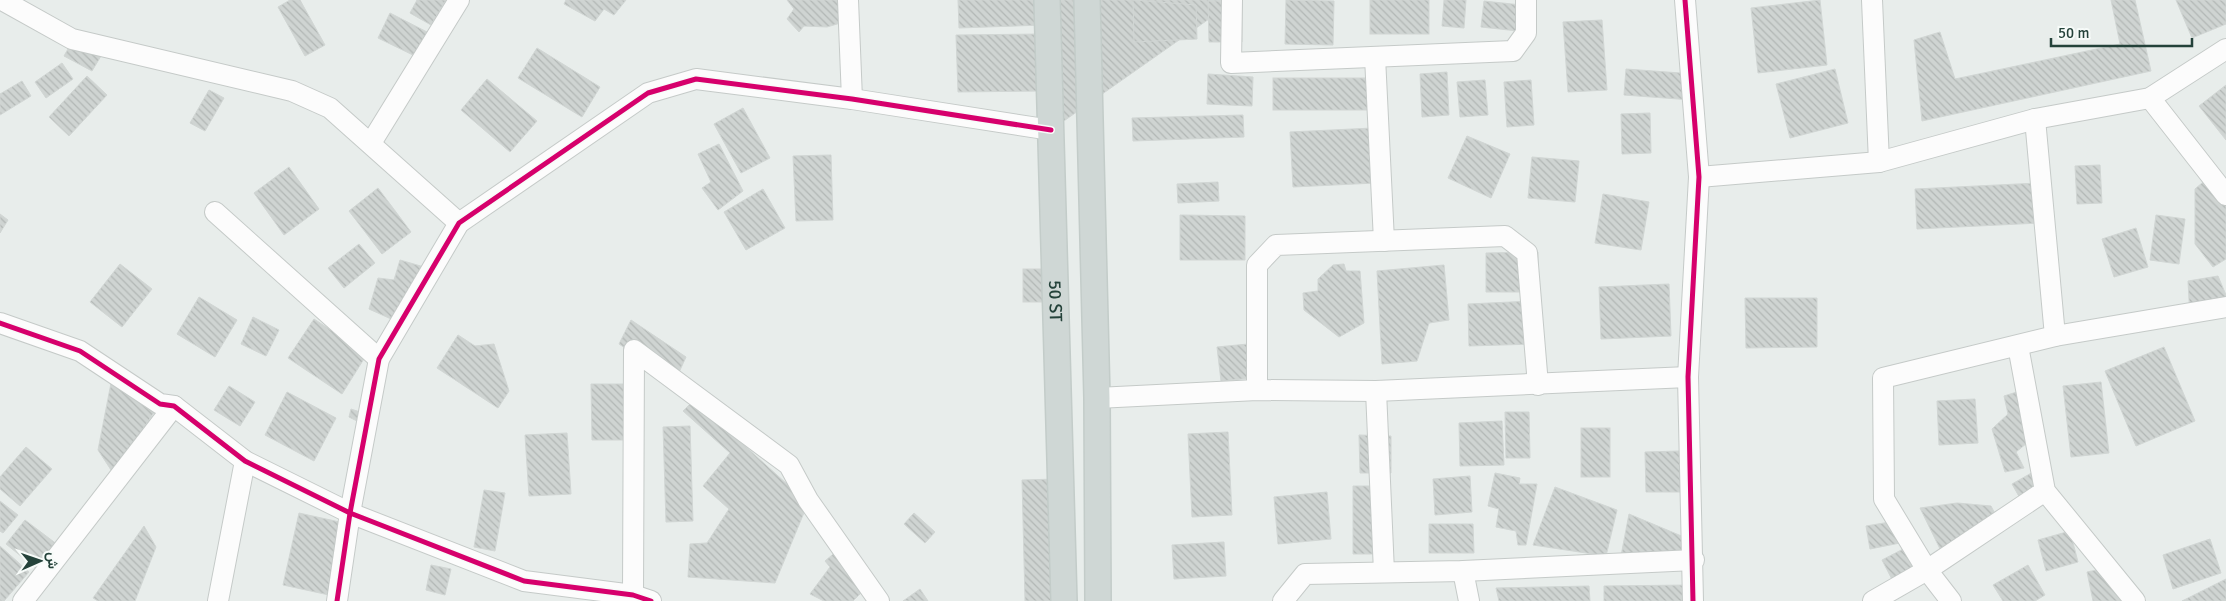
<svg xmlns="http://www.w3.org/2000/svg" width="2226" height="601" font-family="Signika,Vazirmatn,sans-serif">
	<defs>
		<pattern id="building-back-hatch" width="6" height="6" patternUnits="userSpaceOnUse" patternTransform="scale(1.25)"><rect width="6" height="6" fill="#cfd4d2"/><path d="M-1 5l2 2M0 0l6 6M5-1l2 2" fill="none" stroke="#b2b7b5"/></pattern>
	</defs>
	<rect width="100%" height="100%" fill="#e8edeb"/>
	<g fill="url(#building-back-hatch)" stroke="#d1d6d4">
		<path d="M290,0h10l25,45 -20,11 -27,-49z"/>
		<path d="M417,0h29l-15,25 -21,-12z"/>
		<path d="M566,0h60l-12,15 -10,-6 -9,12 -31,-17z"/>
		<path d="M787,0h57l3,21 -20,6 -23,-1 -5,6 -12,-13 7,-10z"/>
		<path d="M958,0h84l1,25 -84,3z"/>
		<path d="M1047,0h189l-185,130z"/>
		<path d="M1133,0l63,5 1,34 -63,3z"/>
		<path d="M1286,0l48,1 -1,44 -48,-1z"/>
		<rect x="1370" y="0" width="59" height="34"/>
		<path d="M1444,0h22l-2,28 -22,-2z"/>
		<path d="M1820,0l7,65 -69,8 -7,-65z"/>
		<path d="M2111,0h24l16,71 -229,50 -8,-81 26,-8 15,47 165,-35z"/>
		<path d="M2176,0h50v24l-34,14z"/>
		<path d="M1208,1h34v41h-33z"/>
		<path d="M1484,1l37,4 -3,26 -37,-4z"/>
		<path d="M390,13l39,20 -12,24 -39,-19z"/>
		<path d="M1602,20l5,70 -39,2 -5,-70z"/>
		<path d="M1041,34l1,57 -84,1 -2,-57z"/>
		<path d="M73,40l28,16 -9,15 -28,-15z"/>
		<path d="M537,48l63,39 -18,30 -64,-39z"/>
		<path d="M62,63l11,16 -27,19 -11,-16z"/>
		<path d="M1626,69l68,5 -2,26 -68,-5z"/>
		<path d="M1835,69l13,54 -58,15 -14,-54z"/>
		<path d="M1447,72l2,43 -27,2 -2,-43z"/>
		<path d="M1208,74l45,3 -1,29 -45,-2z"/>
		<path d="M87,76l20,19 -38,41 -20,-19z"/>
		<rect x="1273" y="78" width="108" height="32"/>
		<path d="M487,79l50,42 -27,31 -49,-42z"/>
		<path d="M1485,80l3,35 -28,2 -3,-35z"/>
		<path d="M1531,80l3,45 -27,2 -3,-45z"/>
		<path d="M22,81l9,15 -31,19v-21z"/>
		<path d="M2226,85v55l-27,-34z"/>
		<path d="M209,90l15,8 -19,33 -15,-8z"/>
		<path d="M743,108l27,50 -29,15 -27,-49z"/>
		<path d="M1650,113l1,40 -29,1 -1,-40z"/>
		<path d="M1243,115l1,22 -111,4 -1,-23z"/>
		<path d="M1373,128l2,55 -82,4 -3,-55z"/>
		<path d="M1467,136l43,18 -19,44 -43,-20z"/>
		<path d="M719,144l24,47 -25,19 -16,-22 9,-6 -13,-28z"/>
		<path d="M831,155l2,65 -37,1 -3,-65z"/>
		<path d="M1532,157l47,4 -4,41 -47,-4z"/>
		<path d="M2100,165l2,38 -25,1 -2,-38z"/>
		<path d="M289,167l30,42 -35,26 -30,-42z"/>
		<path d="M2209,177l17,25v57l-13,8 -18,-23v-55z"/>
		<path d="M1218,182l1,19 -41,2 -1,-19z"/>
		<path d="M2038,183l2,40 -123,6 -2,-40z"/>
		<path d="M378,188l33,44 -29,22 -33,-43z"/>
		<path d="M763,189l22,39 -39,22 -22,-38z"/>
		<path d="M1603,194l46,8 -8,48 -46,-7z"/>
		<path d="M0,214l8,6 -8,13z"/>
		<path d="M1180,215l65,1v44h-65z"/>
		<path d="M2156,215l29,4 -6,45 -29,-4z"/>
		<path d="M2136,228l12,39 -34,10 -12,-38z"/>
		<path d="M359,244l16,19 -31,25 -16,-20z"/>
		<path d="M1538,252v40h-52v-39z"/>
		<path d="M400,260l24,7 -24,56 -31,-14 9,-31 16,2z"/>
		<path d="M120,264l32,25 -30,38 -32,-25z"/>
		<path d="M1344,264l2,7h14l4,52 -25,14 -35,-27 -1,-17 15,-2v-12l15,-14z"/>
		<path d="M1444,265l5,55 -20,3 -12,38 -35,3 -5,-93z"/>
		<rect x="1023" y="269" width="21" height="33"/>
		<path d="M2218,276l8,19v14l-36,8 -2,-36z"/>
		<path d="M1669,284l2,52 -70,3 -2,-52z"/>
		<path d="M199,297l38,23 -22,37 -38,-23z"/>
		<path d="M1745,298h72v49l-71,1z"/>
		<path d="M1533,301l2,43 -66,2 -1,-42z"/>
		<path d="M253,317l26,13 -13,26 -25,-12z"/>
		<path d="M314,319l53,35 -25,40 -54,-36z"/>
		<path d="M631,320l55,37 -11,24 -56,-37z"/>
		<path d="M458,335l17,11 19,-2 15,47 -11,17 -61,-40z"/>
		<path d="M1248,344l4,34 -31,3 -4,-34z"/>
		<path d="M2164,347l31,74 -59,25 -31,-75z"/>
		<path d="M112,378l45,30 -44,65 -15,-23z"/>
		<path d="M2101,382l8,71 -38,4 -8,-71z"/>
		<path d="M591,384h37v56h-36z"/>
		<path d="M229,386l26,16 -15,24 -26,-16z"/>
		<path d="M2020,391l12,48 -16,13 8,16 -19,4 -13,-43 16,-15 -4,-18z"/>
		<path d="M287,392l49,26 -22,43 -49,-26z"/>
		<path d="M1975,399l3,44 -39,2 -2,-44z"/>
		<path d="M694,400l114,103 -33,80 -87,-6 2,-33 17,-1 22,-34 -26,-23 27,-33 -47,-42z"/>
		<path d="M351,409l9,3 5,13 -16,-8z"/>
		<path d="M1505,412h24l1,46h-24z"/>
		<path d="M1502,421l2,44 -44,1 -1,-43z"/>
		<path d="M690,426l3,95 -27,1 -3,-95z"/>
		<rect x="1581" y="428" width="29" height="49"/>
		<path d="M1228,432l4,83 -40,2 -4,-83z"/>
		<path d="M567,433l4,61 -42,2 -4,-61z"/>
		<path d="M1359,435l32,1v37h-31z"/>
		<path d="M26,447l26,22 -32,37 -20,-17v-12z"/>
		<path d="M1680,451l1,41h-35l-1,-40z"/>
		<path d="M2042,467l13,23 -30,17 -13,-23z"/>
		<path d="M1495,473l25,5 -1,6h18l-11,61h-8l-2,-14 -20,-4 3,-18 -11,-3z"/>
		<path d="M1470,476l2,36 -37,3 -2,-36z"/>
		<path d="M1057,479l3,122h-35l-3,-121z"/>
		<path d="M1353,486h31l1,68h-32z"/>
		<path d="M1555,487l62,23 -11,46 -73,-11z"/>
		<path d="M484,490l21,3 -10,58 -21,-4z"/>
		<path d="M1327,492l4,47 -53,5 -4,-47z"/>
		<path d="M0,501l18,14 -15,18 -3,-2z"/>
		<path d="M1957,503l34,3 9,17 -58,30 -22,-45z"/>
		<path d="M299,513l45,10 -15,72 -46,-10z"/>
		<path d="M914,513l21,19 -10,11 -21,-19z"/>
		<path d="M1629,514l62,26v17l-71,4z"/>
		<path d="M25,520l33,25 -20,25 -32,-26z"/>
		<path d="M1896,521l4,22 -30,6 -4,-23z"/>
		<path d="M1429,524h44l1,29h-45z"/>
		<path d="M144,526l12,21 -21,54h-37l-5,-3z"/>
		<path d="M2070,531l8,31 -32,9 -8,-31z"/>
		<path d="M2210,539l11,34 -48,16 -10,-34z"/>
		<path d="M1224,542l2,34 -52,3 -2,-34z"/>
		<path d="M0,546l29,26 -25,29h-4z"/>
		<path d="M1909,546l17,29 -28,16 -16,-31z"/>
		<path d="M838,550l32,34 -17,17h-29l-14,-7 20,-27 -5,-6z"/>
		<path d="M431,565l20,4 -6,26 -19,-5z"/>
		<path d="M2028,565l17,30 -10,6h-32l-10,-16z"/>
		<path d="M2116,566l7,35h-30l-6,-29z"/>
		<path d="M2226,579v22h-44z"/>
		<path d="M1690,585l1,16h-87v-15z"/>
		<path d="M1589,586l1,15h-91l-3,-13z"/>
		<path d="M920,589l8,12h-25z"/>
	</g>
	<g fill="none" stroke-linecap="round" stroke-linejoin="round">
		<defs>
			<g id="minor">
				<path d="M2,0l70,39 220,52 38,17 129,115"/>
				<path d="M848,0l4,99"/>
				<path d="M1232,0l-1,63 282,-12 13,-18v-33"/>
				<path d="M1685,0l14,177 -11,200 5,224"/>
				<path d="M1872,0l7,162"/>
				<path d="M1375,57l9,184"/>
				<path d="M2150,98l76,97"/>
				<path d="M2035,119l20,217"/>
				<path d="M371,143l88,-143"/>
				<path d="M1699,177l180,-15 156,-43 115,-21 76,-49"/>
				<path d="M215,212l164,147"/>
				<path d="M0,323l80,28 80,53 14,2 71,55 105,52 174,68 109,14 18,6"/>
				<path d="M2018,346l27,145 90,110"/>
				<path d="M1257,390v-125l19,-20 229,-9 22,17 11,132"/>
				<path d="M1376,391l8,181"/>
				<path d="M1097,398l160,-8 119,1 312,-14"/>
				<path d="M1463,571l6,30"/>
				<path d="M633,595l1,-245 155,115 19,35 71,101"/>
				<path d="M23,601l151,-195"/>
				<path d="M218,601l27,-140"/>
				<path d="M337,601l13,-88 29,-154 80,-136 189,-130 48,-14 156,20 199,31"/>
				<path d="M1283,601l22,-27 158,-3 231,-11"/>
				<path d="M1873,601l54,-31 118,-79"/>
				<path d="M1951,601l-24,-31 -43,-71 -1,-121 172,-42 171,-29"/>
			</g>
			<g id="major">
				<path id="s1" d="M1047,0l17,601"/>
				<path d="M1087,0l10,398 1,203"/>
			</g>
		</defs>
		<use href="#minor" stroke="#c5cac8" stroke-width="22"/>
		<use href="#major" stroke="#c3ccc9" stroke-width="28"/>
		<use href="#minor" stroke="#fcfcfc" stroke-width="20"/>
		<use href="#major" stroke="#cfd7d5" stroke-width="25"/>
		<defs>
			<g id="cycleway">
				<path d="M1685,0l14,177 -11,200 5,224"/>
				<path d="M0,323l80,28 80,53 14,2 71,55 105,52 174,68 109,14 18,6"/>
				<path d="M337,601l13,-88 29,-154 80,-136 189,-130 48,-14 156,20 199,31"/>
			</g>
		</defs>
		<use href="#cycleway" stroke="#f7fbf9" stroke-width="8"/>
		<use href="#cycleway" stroke="#d6006c" stroke-width="5"/>
	</g>
	<g text-anchor="middle" dominant-baseline="central" stroke-width="5" stroke-linejoin="round" paint-order="stroke">
		<g font-size="18" fill="#24423a" stroke="#f7fbf9">
			<text stroke="none"><textPath href="#s1" startOffset="301">50 ST</textPath></text>
		</g>
	</g>
	<g transform="translate(40 561) rotate(88)" stroke="#f7fbf9" stroke-width="4" paint-order="stroke">
	<path d="M0-4L9 19L0 12L-9 19Z" fill="#24423a"/>
	<text y="-8" font-size="14" font-weight="bold" text-anchor="middle" fill="#24423a">ش</text>
	</g>
	<path d="M2051 38v8h141v-8" fill="none" stroke="#24423a" stroke-width="2.5"/>
	<text x="2058" y="38" font-size="15" fill="#24423a" stroke="#f7fbf9" stroke-width="4" paint-order="stroke">50 m</text>
</svg>
